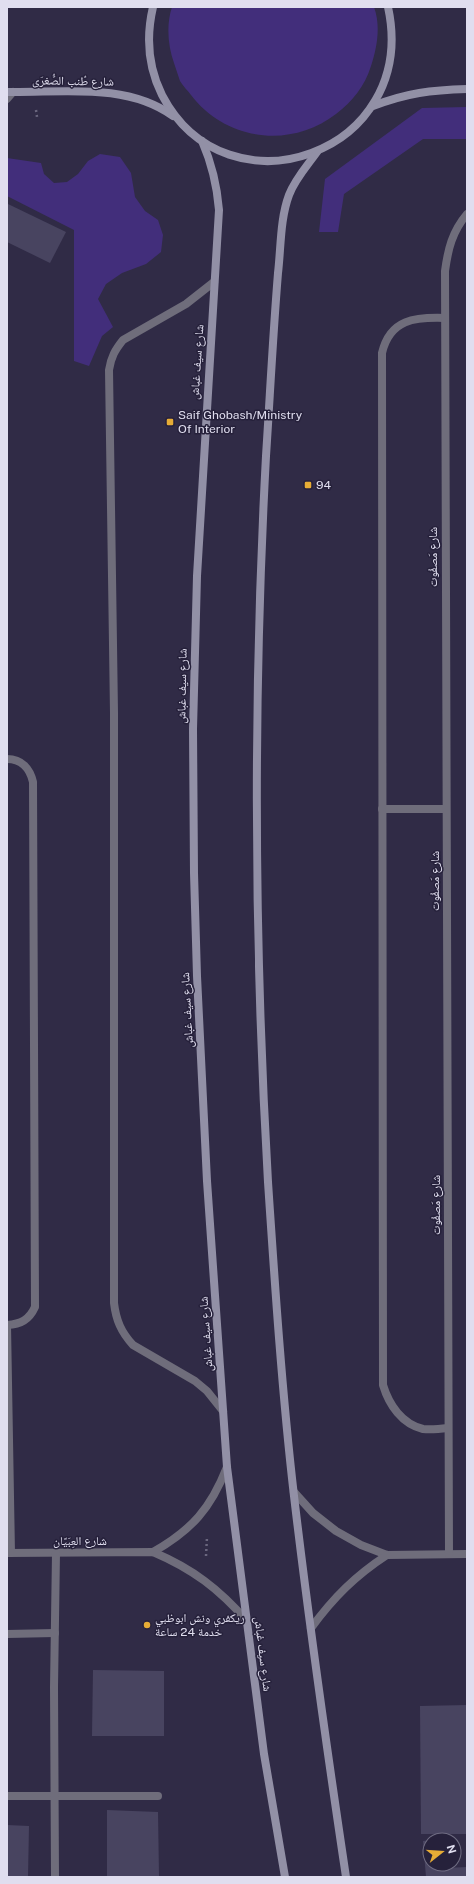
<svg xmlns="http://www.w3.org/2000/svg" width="474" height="1884" font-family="'Public Sans','Noto Naskh Arabic',sans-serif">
	<rect width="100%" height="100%" fill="#302b46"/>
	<g fill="#422e7b">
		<path d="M172,7h202c7,19 3,41 -3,59 -6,20 -19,36 -35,48 -45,35 -110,27 -145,-19 -3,-4 -8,-9 -11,-14 -2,-6 -4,-12 -6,-18 -6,-17 -8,-38 -2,-56z"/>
		<path d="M467,107v32h-44l-79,55 -6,38h-19l6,-53 97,-71z"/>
		<path d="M100,154l20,3 11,16 4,24 10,14 13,9 5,15 -2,17 -15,12 -24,9 -16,11 -8,15 15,28 -11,9 -13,30 -15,-5v-131l-67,-34v-38l34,5 3,11 10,9 13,-1 11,-8 10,-13z"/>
	</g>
	<g fill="#484460">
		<path d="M8,204l58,28 -16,31 -43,-21z"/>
		<path d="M93,1670l71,1v65h-72z"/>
		<path d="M467,1705v129h-46l-1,-128z"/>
		<path d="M107,1810l51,2 1,65h-52z"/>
		<path d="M7,1825l22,1 -1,50h-21z"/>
		<path d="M430,1840v24h15v4l22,-1v10h-41l-3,-36z"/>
	</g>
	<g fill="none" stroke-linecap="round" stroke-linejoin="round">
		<g stroke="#6a667e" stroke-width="2.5" stroke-dasharray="2 3" stroke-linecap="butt">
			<path d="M36,110l1,7"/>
			<path d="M206,1556l1,-19"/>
		</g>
		<g stroke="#6f6d7b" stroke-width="8">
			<path d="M7,99l6,-7"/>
			<path d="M214,282l-28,22 -63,36c-8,10 -12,17 -14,30l5,343v590c2,17 7,29 19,42l62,36 12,10 16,20"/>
			<path d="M445,318c-30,-1 -55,1 -63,35l1,1032c6,20 19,39 40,44 8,1 17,0 25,-1"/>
			<path d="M7,759c15,0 23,10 26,23l2,525c-6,13 -14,17 -28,18"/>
			<path d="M7,1325l4,228"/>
			<path d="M7,1634l48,-1"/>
		</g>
		<g stroke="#6f6d7b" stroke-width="8">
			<path d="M382,809h64"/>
			<path d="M294,1492l19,21 23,18 25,14 26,10 80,-1"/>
			<path d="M153,1552c39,-22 58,-44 74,-85"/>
			<path d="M7,1553l146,-1c40,17 66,37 94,69"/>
			<path d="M449,1554l-4,-1283c3,-22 7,-39 22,-57"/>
			<path d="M311,1628c23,-31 44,-52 76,-73"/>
			<path d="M7,1796h151"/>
			<path d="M55,1877l-1,-190 2,-134"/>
		</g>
		<g stroke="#9290a6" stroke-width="8">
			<path d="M153,7c-7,30 -5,60 9,88 65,125 258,59 226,-88"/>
			<path d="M7,92c55,1 119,-10 166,24"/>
			<path d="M373,106c34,-13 58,-16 94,-17"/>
			<path d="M202,141c10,23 15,44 17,69l-22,366 -4,153 1,144 3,103 10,205 20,286 37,287 21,123"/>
			<path d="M317,152c-10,14 -22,27 -28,43 -9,24 -8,53 -11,78 -5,61 -8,122 -12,183 -13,242 -12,484 2,726 7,105 14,210 26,314 15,127 33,254 52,381"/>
		</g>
	</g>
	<g fill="#e6ac36" stroke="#26213b" stroke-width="1.5">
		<rect x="166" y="418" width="8" height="8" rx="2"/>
		<rect x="304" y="481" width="8" height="8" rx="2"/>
		<circle cx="147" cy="1625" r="4"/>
	</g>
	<g text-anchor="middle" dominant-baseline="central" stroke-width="3" stroke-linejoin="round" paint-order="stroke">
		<g font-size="12" fill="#e0deef" stroke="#26213b">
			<text transform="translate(73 81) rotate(1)">شارع طُنب الصُّغرَى</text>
			<text transform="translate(197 362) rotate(-86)">شارع سيف غباش</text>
			<text transform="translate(433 557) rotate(-90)">شارع مَصفُوت</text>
			<text transform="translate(182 686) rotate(-89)">شارع سيف غباش</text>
			<text transform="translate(435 881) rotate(-90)">شارع مَصفُوت</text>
			<text transform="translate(187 1010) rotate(-93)">شارع سيف غباش</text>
			<text transform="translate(436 1205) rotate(-90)">شارع مَصفُوت</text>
			<text transform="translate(206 1334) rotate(-94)">شارع سيف غباش</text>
			<text x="80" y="1541">شارع العِبَيَّان</text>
			<text transform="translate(263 1654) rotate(83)">شارع سيف غباش</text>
		</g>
		<g font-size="12" fill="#e0deef" stroke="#26213b" text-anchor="start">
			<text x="178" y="415">Saif Ghobash/Ministry<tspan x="178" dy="14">Of Interior</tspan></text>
			<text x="316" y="485">94</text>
			<text x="155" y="1618">ريكفري ونش ابوظبي<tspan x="155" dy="14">خدمة 24 ساعة</tspan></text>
		</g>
	</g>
	<rect width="474" height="1884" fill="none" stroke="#e0deef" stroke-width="16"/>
	<g transform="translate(442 1852) rotate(73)"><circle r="19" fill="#26213b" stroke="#706d83"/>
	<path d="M0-3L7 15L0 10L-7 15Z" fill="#e6ac36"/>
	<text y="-6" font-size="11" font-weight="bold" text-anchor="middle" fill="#e0deef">N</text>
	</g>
</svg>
